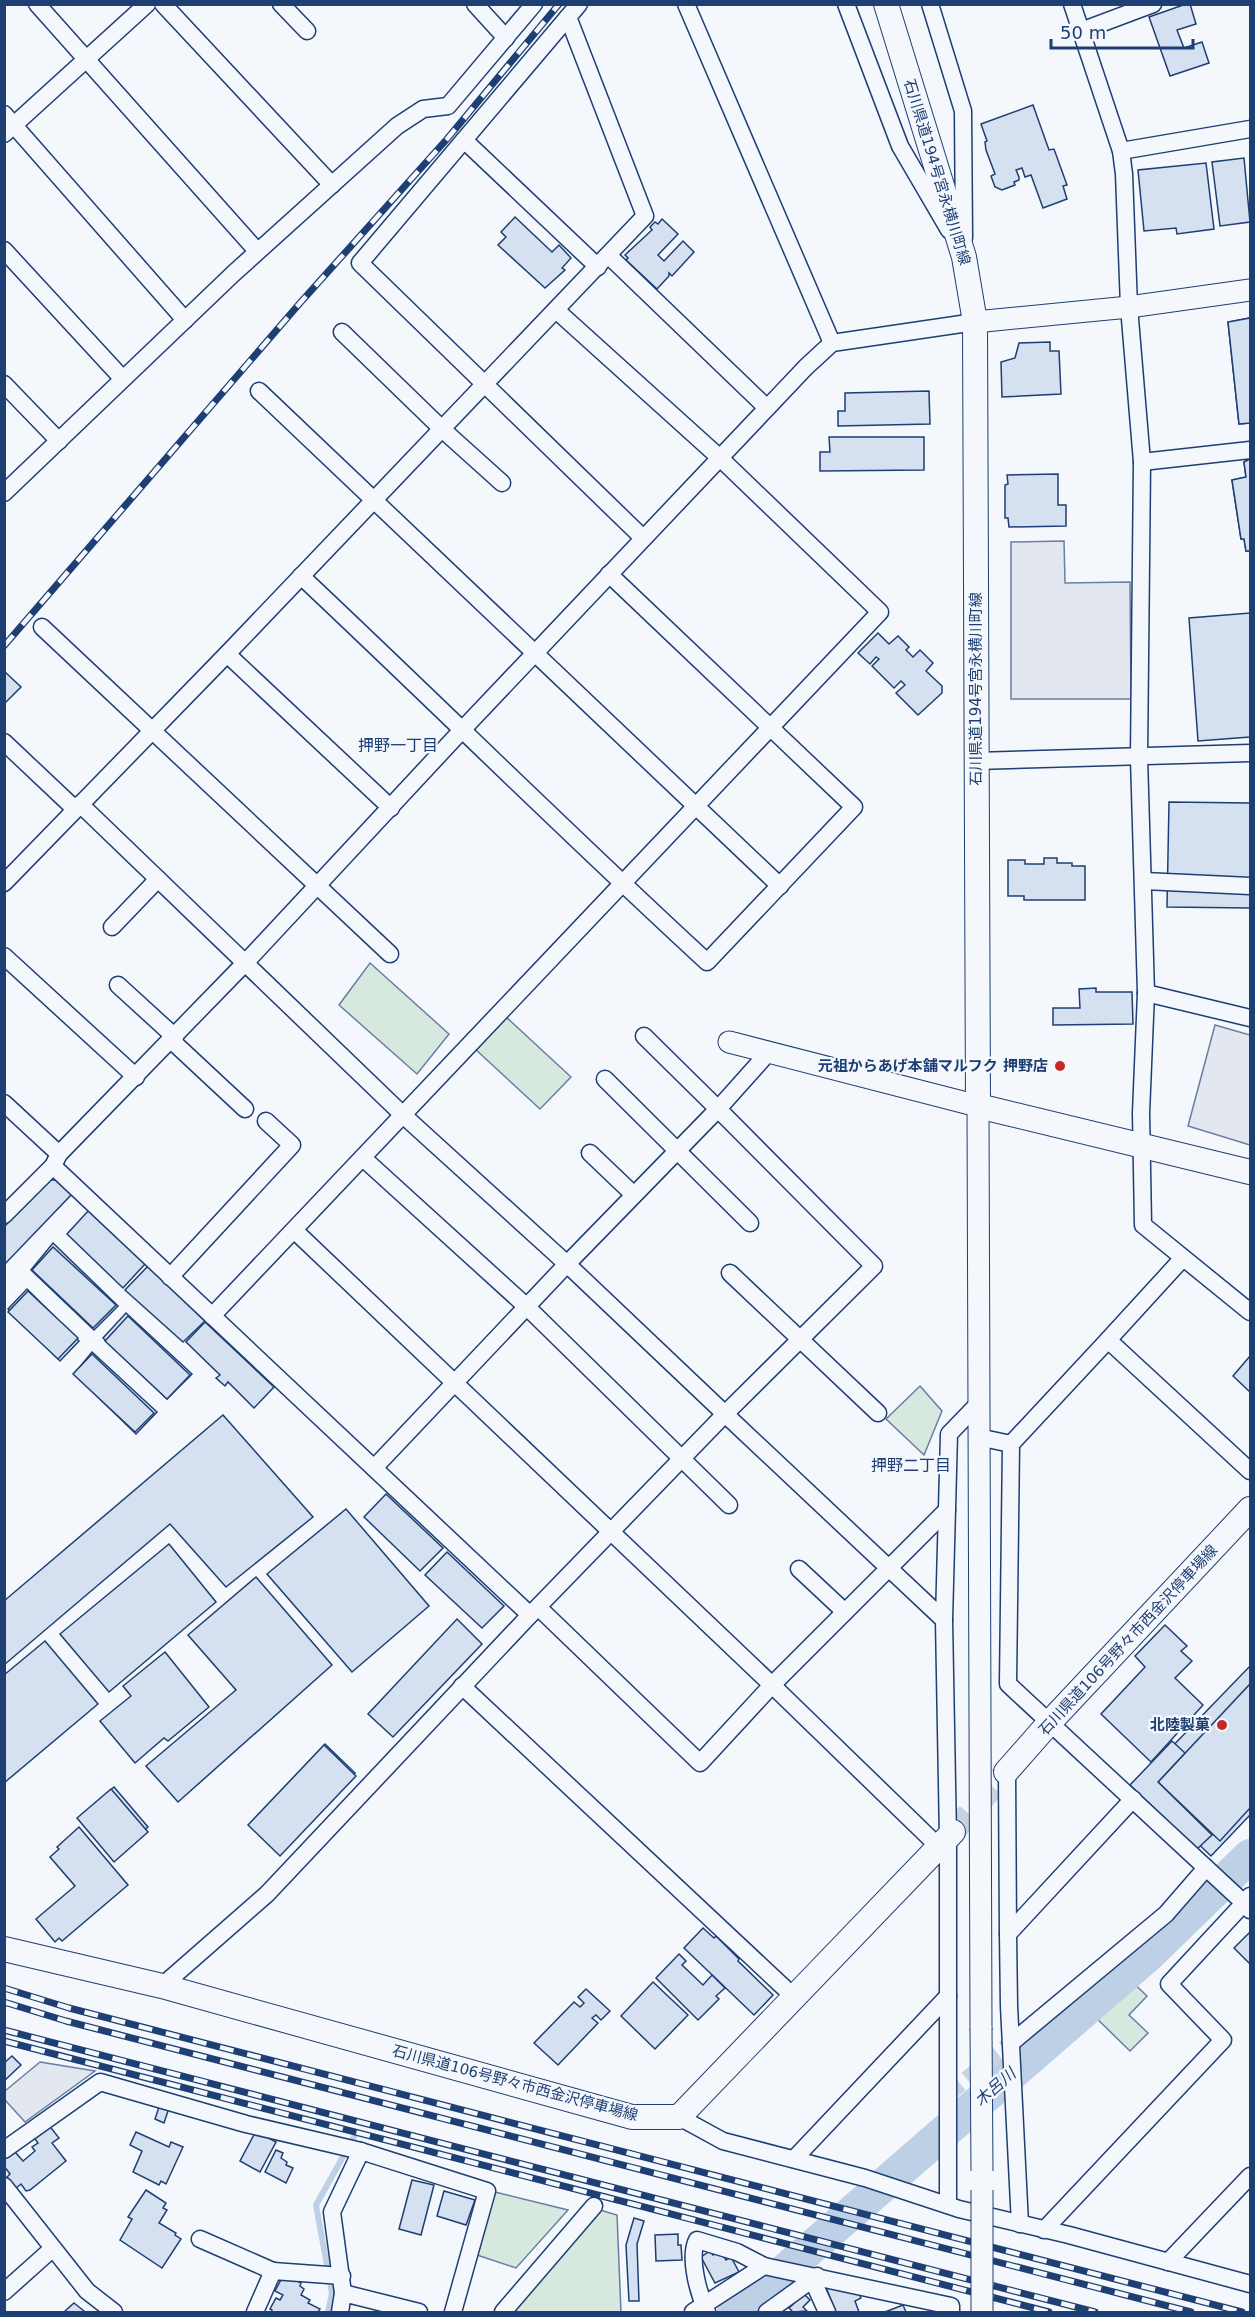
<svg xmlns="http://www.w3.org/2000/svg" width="1255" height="2317" font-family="'DejaVu Sans','Noto Sans JP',sans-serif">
	<rect width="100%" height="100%" fill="#f4f7fb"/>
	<g fill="#d7e8df" stroke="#687fa3" stroke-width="1.5">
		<path d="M370,963l79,71 -32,40 -78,-69z"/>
		<path d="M505,1016l66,61 -31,32 -66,-61z"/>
		<path d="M920,1386l22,25 -18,44 -38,-36z"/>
		<path d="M1124,1974l23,22 -18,19 19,18 -18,18 -41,-40z"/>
		<path d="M495,2192l73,18 -52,58 -39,-13z"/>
		<path d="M600,2210l17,5 4,97h-111z"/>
	</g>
	<g fill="#e3e8f0" stroke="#687fa3" stroke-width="1.5">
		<path d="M1064,541l1,42 65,-1 1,117h-120v-157z"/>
		<path d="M1215,1025l35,10v110l-62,-19z"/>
		<path d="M40,2062l55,9 -70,51 -20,-22v-9z"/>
	</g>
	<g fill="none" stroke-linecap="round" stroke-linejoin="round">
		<path stroke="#bed0e5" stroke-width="6" d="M328,2312l4,-19 -16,-88 38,-68"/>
		<path stroke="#bed0e5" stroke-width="34" d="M734,2312l25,-19 388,-337 103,-100"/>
	</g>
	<g fill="#d5e0f0" stroke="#1d3f73" stroke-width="1.5">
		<path d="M1186,4h4l6,20 -19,6 7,18 18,-6 7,21 -39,13 -21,-59z"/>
		<path d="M1033,105l16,45 5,-1 13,36 -4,1 4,13 -24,9 -12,-33 -6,2 -3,-9 -6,2 3,7v3l-5,2 1,3 -13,5 -7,-3 -4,-11 4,-2 -9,-24 -1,-8 2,-1 -6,-17z"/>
		<path d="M1244,158l6,64 -30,4 -8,-64z"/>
		<path d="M1206,163l8,66 -37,5 -1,-6 -32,3 -6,-61z"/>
		<path d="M515,217l37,35 7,-7 12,13 -9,10 3,2 -20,18 -47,-43 8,-8 -5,-5z"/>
		<path d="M662,219l16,15 -20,21 6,6 19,-20 11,11 -22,24 -3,-3v3l-12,13 -31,-29 2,-2 -3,-3 27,-25 -2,-3 5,-5 3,2z"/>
		<path d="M1250,318v105l-11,1 -11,-102z"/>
		<path d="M1250,318v105l-11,1 -11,-102z"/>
		<path d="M1050,342v9h9l2,43 -59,3 -1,-35 14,-4 4,-15z"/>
		<path d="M929,391l1,33 -92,2v-15h7v-18z"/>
		<path d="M829,437h95v33l-104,1v-19h10z"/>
		<path d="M1250,459v92h-4l-2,-12h-3l-9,-59 14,-3 -2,-15z"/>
		<path d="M1250,459v92h-4l-2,-12h-3l-9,-59 14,-3 -2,-15z"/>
		<path d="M1058,474v31h8v21l-57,1 -1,-9h-3v-33l3,-1 -1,-9z"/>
		<path d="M1250,613v124l-52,4 -9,-123z"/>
		<path d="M878,633l11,11 9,-8 11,11 -3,3 7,7 7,-7 13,13 -7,8 16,15v7l-24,22 -22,-22 9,-8 -4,-4 -7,7 -22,-22 7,-7 -3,-2 -6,7 -12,-11z"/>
		<path d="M4,671l17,16 -17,17z"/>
		<path d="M1169,802l81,1v105l-83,-1z"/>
		<path d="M1044,858h13v5h15v3h13v34h-61v-4h-16v-36h17v4h19z"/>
		<path d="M1096,988v4h36l1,32 -80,1v-17h27l-1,-19z"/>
		<path d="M50,1180h7l15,14 -68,71v-38z"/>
		<path d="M89,1210l56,54 -22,24 -56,-54z"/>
		<path d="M53,1243l65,63 -24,24 -63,-60z"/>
		<path d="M53,1247l63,58 -23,23 -61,-58z"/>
		<path d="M148,1266l57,55 -22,21 -58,-52z"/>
		<path d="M27,1289l52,52 -19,20 -52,-52z"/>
		<path d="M28,1291l50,47 -20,21 -50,-47z"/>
		<path d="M126,1313l66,61 -25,25 -64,-61z"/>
		<path d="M128,1316l62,59 -23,24 -62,-58z"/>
		<path d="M205,1322l69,65 -20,21 -26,-26 -3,4 -9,-8 4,-3 -34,-33z"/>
		<path d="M92,1352l65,60 -21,22 -62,-60z"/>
		<path d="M92,1354l62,59 -19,19 -62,-58z"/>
		<path d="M1250,1356v36l-17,-16z"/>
		<path d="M223,1415l90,102 -87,70 -56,-63 -166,141v-64z"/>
		<path d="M386,1494l57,54 -23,23 -56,-54z"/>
		<path d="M346,1509l83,97 -77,66 -85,-98z"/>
		<path d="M169,1544l47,58 -107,90 -49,-58z"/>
		<path d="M447,1552l57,54 -22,22 -57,-53z"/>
		<path d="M256,1577l76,88 -154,137 -32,-36 90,-76 -48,-55z"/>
		<path d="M457,1619l25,25 -89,93 -25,-23z"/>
		<path d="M1165,1625l22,21 -6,5 11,10 -17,17 28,27 -52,57 -50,-48 44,-47 -10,-11z"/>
		<path d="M45,1641l53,63 -94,79v-108z"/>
		<path d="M165,1652l44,55 -41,34 -4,-3 -29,25 -35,-42 31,-25 -8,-10z"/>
		<path d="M1250,1666v149l-39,41 -75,-72z"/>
		<path d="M1250,1684v124l-30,33 -62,-59z"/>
		<path d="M1172,1741l13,12 -27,29 54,53 -15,14 -67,-64z"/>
		<path d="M325,1744l30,29 -74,79 -30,-29z"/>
		<path d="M324,1745l32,31 -76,80 -32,-31z"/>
		<path d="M114,1787l34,40 -30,28 -35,-41z"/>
		<path d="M111,1789l37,43 -34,30 -37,-44z"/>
		<path d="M79,1827l49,58 -66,56 -3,-3 -4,4 -19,-23 39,-33 -25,-29 9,-8 -2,-2z"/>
		<path d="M703,1928l11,10 2,-2 23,23 -1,2 35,34 -19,20 -70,-67z"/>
		<path d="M1250,1932v32l-16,-16z"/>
		<path d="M679,1954l7,7 -4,4 21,20 9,-10 13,13 -9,8 3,3 -21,21 -42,-42z"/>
		<path d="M653,1982l35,33 -33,34 -34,-33z"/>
		<path d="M586,1989l24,22 -9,9 -5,-5 -4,3 6,5 -40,42 -24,-22 40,-41 6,5 4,-4 -6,-6z"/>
		<path d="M12,2056l9,9 -17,16v-18z"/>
		<path d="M160,2104l9,4 -5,15 -9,-4z"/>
		<path d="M48,2124l11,14 -7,5 14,18 -36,29 -4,1 -5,-7 -6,5 -9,-11 4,-4 -6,-8v-9l11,-5 8,9 12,-10 -3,-4 6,-4 -5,-7z"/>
		<path d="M256,2131l20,11 -16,30 -20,-11z"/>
		<path d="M136,2132l33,15 2,-5 12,5 -17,37 -5,-3 -2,4 -26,-13 9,-21 -12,-6z"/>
		<path d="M276,2150l7,3 -2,5 6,4 -1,3 7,3 -7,15 -21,-11z"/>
		<path d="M412,2180l22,5 -13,50 -22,-6z"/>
		<path d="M146,2190l20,13 -3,5 4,2 -8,13 17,10 -1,2 6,4 -19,29 -42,-28 12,-21 -4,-2z"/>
		<path d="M444,2191l31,9 -9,25 -29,-9z"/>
		<path d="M634,2218l10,3 -7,23 2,57h-10l-3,-56z"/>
		<path d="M678,2234v11h3l1,15 -26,1 -1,-26z"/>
		<path d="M710,2251l3,4 7,-4 6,9 5,-3 8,15 -24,11 -14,-26z"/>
		<path d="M284,2274l17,9 -1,3 4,3 -3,6 9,5 -2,3 12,6 -2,3h-47l1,-2 -2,-1 6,-11 4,2 3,-5 -8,-4z"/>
		<path d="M825,2285l32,3 4,10 -6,3 4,11h-23z"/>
		<path d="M804,2294l6,6 -7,7 4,4 -14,1 -4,-4z"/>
		<path d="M74,2303l10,8 -1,1h-19z"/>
		<path d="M903,2305l3,7h-21z"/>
	</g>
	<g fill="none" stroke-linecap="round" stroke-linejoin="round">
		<path stroke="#c9d2e0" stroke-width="16" stroke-dasharray="16 8" stroke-linecap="butt" d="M948,2094l63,-51"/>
		<path stroke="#c9d2e0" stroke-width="24" stroke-dasharray="24 12" stroke-linecap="butt" d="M953,1832l53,-60"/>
		<defs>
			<g id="minor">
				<path d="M37,4l220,247"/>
				<path d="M163,4l169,181"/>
				<path d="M281,4l26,27"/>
				<path d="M475,4l31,34"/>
				<path d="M686,4l146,339"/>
				<path d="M846,4l54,142 49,84"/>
				<path d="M930,4l33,107 1,127"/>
				<path d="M1072,4l49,147 3,23 5,133 13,155 -3,296 7,235 -5,120 2,112 107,87"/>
				<path d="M568,17l-208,246 283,275"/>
				<path d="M1081,31l72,-27"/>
				<path d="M4,114l181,206"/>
				<path d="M4,134l143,-130"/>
				<path d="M464,140l134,127"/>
				<path d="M1121,151l129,-22"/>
				<path d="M4,250l118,128"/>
				<path d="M609,256l158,152"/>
				<path d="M342,332l100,97 60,54"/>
				<path d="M4,384l55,57"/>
				<path d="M259,391l521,495"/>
				<path d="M1142,462l108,-12"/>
				<path d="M4,493l230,-220 163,-147 26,-17 25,-3 86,-102"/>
				<path d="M301,576c136,128 269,260 406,386l147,-155 -245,-233"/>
				<path d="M42,627l348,327"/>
				<path d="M227,654l164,154"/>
				<path d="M4,742l71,67"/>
				<path d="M976,761l274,-8"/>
				<path d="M80,804l323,311 164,149 151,-155 -74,-73"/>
				<path d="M1144,881l106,5"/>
				<path d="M4,883l223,-229 418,-438 -77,-199 11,-13"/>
				<path d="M112,927l46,-48"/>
				<path d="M4,956l132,121"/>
				<path d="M118,985l57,52"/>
				<path d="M1146,993l104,25"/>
				<path d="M171,1040l74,69"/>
				<path d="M605,1079l145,144"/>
				<path d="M4,1103l55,51"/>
				<path d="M590,1153l44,42"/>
				<path d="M363,1158l164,149 202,198"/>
				<path d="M53,1166l477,449 195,-201 219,206 5,-186 30,-31"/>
				<path d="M4,1215l49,-49 6,-12 187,-192 217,-233 343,-362 26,-24 143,-21"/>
				<path d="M294,1230l478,455 175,-175"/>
				<path d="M730,1273l148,140"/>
				<path d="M170,1277l122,-132 -26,-24"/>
				<path d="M212,1316c223,-234 444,-470 668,-704l-160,-154 -164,-148"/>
				<path d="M1108,1340l75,-82"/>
				<path d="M978,1437l33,7"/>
				<path d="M374,1468l193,-204 158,150 149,-148 -156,-157 50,-56"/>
				<path d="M1250,1471l-142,-131 -97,104 -3,240 236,219 6,-7"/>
				<path d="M799,1569l46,43"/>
				<path d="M538,1607l162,156 72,-78 167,162"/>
				<path d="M944,1620l4,218v367"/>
				<path d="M462,1686l331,310"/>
				<path d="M1007,1771l1,163"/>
				<path d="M162,1986l105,-92 263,-279"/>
				<path d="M1011,2043l155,-129 40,-46"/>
				<path d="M679,2117l44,24 142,37 94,31 110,26 181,49"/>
				<path d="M4,2150l96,-68 146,42 115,27 126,40 -34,121"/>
				<path d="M794,2159l154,-163"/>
				<path d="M4,2186l83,105 27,21"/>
				<path d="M1020,2224l-11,-218 -1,-72 125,-135"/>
				<path d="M1044,2230l179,-190 -54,-56 75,-81 6,7"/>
				<path d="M200,2239l73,32"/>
				<path d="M1168,2262l82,-86"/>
				<path d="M812,2279l15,33"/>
				<path d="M4,2292l48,-43"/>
				<path d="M343,2293l-11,-81 29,-61"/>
				<path d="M255,2312l18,-41 69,5"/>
				<path d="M340,2312l3,-19 76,19"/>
				<path d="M503,2312l91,-106"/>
				<path d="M693,2312l71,-46 187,40v6"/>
				<path d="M707,2312c-8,-17 -19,-54 -10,-72l40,12 27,14"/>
				<path d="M767,2312l50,-36"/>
			</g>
			<g id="tertiary">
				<path d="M975,322l154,-15 121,-17"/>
				<path d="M729,1042l249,64 3,922"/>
			</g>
			<g id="secondary">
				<path d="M886,4l78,253 11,65 3,784 272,66"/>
				<path d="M1006,1772l44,-50 200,-213"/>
				<path d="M4,1949l158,37 470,131h47l274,-285"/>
			</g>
		</defs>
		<use href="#minor" stroke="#1d3f73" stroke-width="19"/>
		<use href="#tertiary" stroke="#1d3f73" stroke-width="23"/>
		<use href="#secondary" stroke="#1d3f73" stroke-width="26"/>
		<use href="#minor" stroke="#f4f7fb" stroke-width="16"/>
		<use href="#tertiary" stroke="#f4f7fb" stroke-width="21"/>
		<use href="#secondary" stroke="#f4f7fb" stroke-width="24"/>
		<defs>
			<g id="rail">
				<path d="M4,646l296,-343 147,-164 112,-135"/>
				<path d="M4,1988l65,20 1173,304"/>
				<path d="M4,2002l62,19 1125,291"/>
				<path d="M4,2030l1091,282"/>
				<path d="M4,2041l1045,271"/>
			</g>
		</defs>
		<use href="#rail" stroke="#1d3f73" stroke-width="7"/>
		<use href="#rail" stroke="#f4f7fb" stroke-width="4.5" stroke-dasharray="14" stroke-linecap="butt"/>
		<defs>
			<g id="tertiary-bridge">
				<path d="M981,2028l1,143"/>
				<path d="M982,2190v122"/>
			</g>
		</defs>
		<use href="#tertiary-bridge" stroke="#1d3f73" stroke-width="23" stroke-linecap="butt"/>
		<use href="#tertiary-bridge" stroke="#f4f7fb" stroke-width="21"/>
	</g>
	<g fill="#c62828" stroke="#f4f7fb" stroke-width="2">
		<circle cx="1060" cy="1066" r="6"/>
		<circle cx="1222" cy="1725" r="6"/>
	</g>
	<g text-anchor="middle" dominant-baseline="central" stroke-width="4.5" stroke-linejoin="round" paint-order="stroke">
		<g font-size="15" fill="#1d3f73" stroke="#f4f7fb">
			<text transform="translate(937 172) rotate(73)">石川県道194号宮永横川町線</text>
			<text transform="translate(976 689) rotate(-90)">石川県道194号宮永横川町線</text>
			<text transform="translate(1128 1640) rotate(-47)">石川県道106号野々市西金沢停車場線</text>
			<text transform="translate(515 2083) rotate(15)">石川県道106号野々市西金沢停車場線</text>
		</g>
		<g font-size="15" font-weight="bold" fill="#1d3f73" stroke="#f4f7fb" text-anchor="end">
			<text x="1048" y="1066">元祖からあげ本舗マルフク 押野店</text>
			<text x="1210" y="1725">北陸製菓</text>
		</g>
		<g font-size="16" fill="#1d3f73" stroke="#f4f7fb">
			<text x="398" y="745">押野一丁目</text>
			<text x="911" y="1465">押野二丁目</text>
		</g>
		<g font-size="16" font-style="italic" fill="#1d3f73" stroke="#f4f7fb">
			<text transform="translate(995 2087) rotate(-41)">木呂川</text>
		</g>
	</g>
	<rect width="1255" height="2317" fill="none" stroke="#1d3f73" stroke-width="12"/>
	<path d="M1051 39v9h142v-9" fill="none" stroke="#1d3f73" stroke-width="3"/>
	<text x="1060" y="39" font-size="18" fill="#1d3f73" stroke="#f4f7fb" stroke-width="4.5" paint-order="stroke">50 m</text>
</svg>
